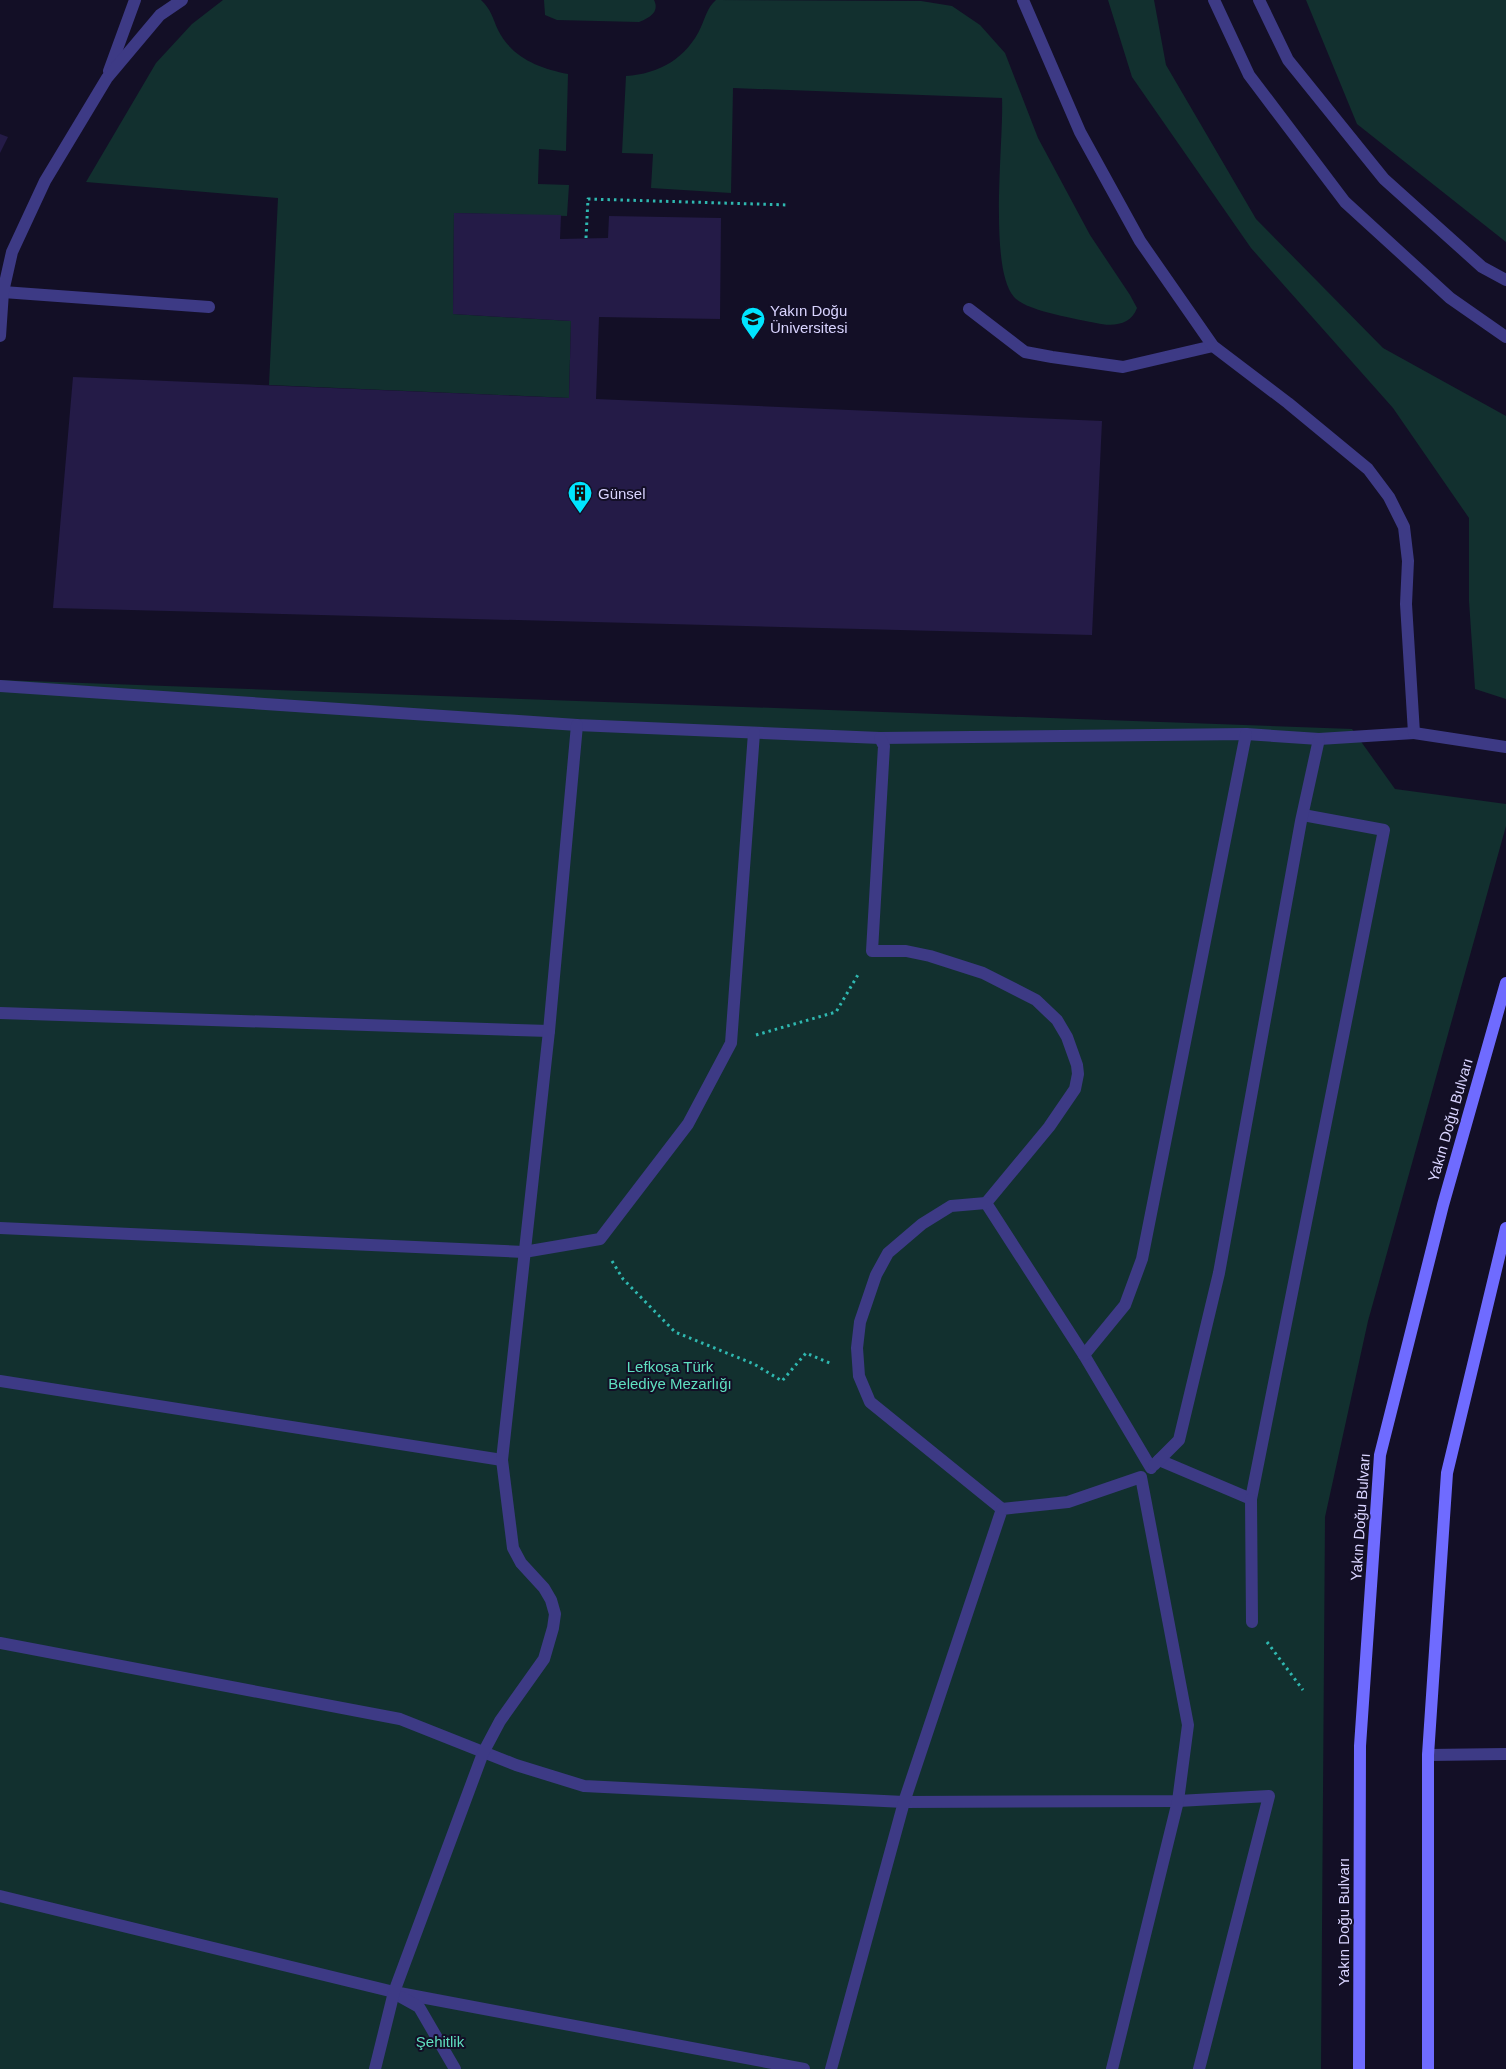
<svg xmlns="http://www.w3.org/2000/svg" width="1506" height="2069" font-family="Arial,sans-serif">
	<rect width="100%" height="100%" fill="#130f26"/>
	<g fill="#12302f">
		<path d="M223,0h258c10,9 12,19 17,30 14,28 41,38 70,44l-2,77 -27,-2 -1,35 31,1 -2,31 -113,-3 -1,101 118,7 -2,77 -300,-13 9,-187 -192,-16 70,-119 36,-39z"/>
		<path d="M544,0h110c6,12 -5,18 -15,22l-82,-2 -12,-5z"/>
		<path d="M716,0l205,1 31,5 28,19 25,28 33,85 52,97 40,60 7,13c-6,17 -24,19 -41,15 -19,-4 -70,-12 -82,-26 -26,-30 -10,-156 -12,-199l-269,-10 -2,105 -80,-5 2,-34 -31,-1 4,-77c33,-2 61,-18 75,-49 5,-11 6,-19 15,-27z"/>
		<path d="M1108,0h46l12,65 90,154 127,129 123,68v283l-31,-10 -6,-88v-83l-76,-110 -142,-160 -119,-171z"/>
		<path d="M1306,0h200v242l-149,-118z"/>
		<path d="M0,680l1352,49 43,60 111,15v22l-138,495 -43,196 -4,552h-1321z"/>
	</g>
	<g fill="#241b47">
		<path d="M0,134l8,3 -8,16z"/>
		<path d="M454,213l107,2 -1,24 48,-1 1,-22 112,2 -1,101 -121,-2 -3,82 506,22 -10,214 -1039,-27 20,-231 496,21 2,-77 -118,-7z"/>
	</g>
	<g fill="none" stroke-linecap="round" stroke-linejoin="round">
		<g stroke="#2fb8b0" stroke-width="3" stroke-dasharray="2.5 4" stroke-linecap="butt">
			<path d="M586,238l2,-39 201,6"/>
			<path d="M756,1035l80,-23 23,-39"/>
			<path d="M612,1261l11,18 52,53 79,32 28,17 24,-28 26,11"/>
			<path d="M1267,1642l36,48"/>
		</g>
		<g stroke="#3d3a85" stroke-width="12">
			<path d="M3,292l206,15"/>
			<path d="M969,309l56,43 27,5 71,10 90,-21"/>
			<path d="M0,686l577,39 303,13 366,-4 73,5 95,-6"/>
			<path d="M880,738l4,8 -12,205h34l24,5 53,17 53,27 21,20 10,17 10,28 1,9 -3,15 -26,38 -63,76 98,152 67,113"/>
			<path d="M0,1013l549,18"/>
			<path d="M986,1203l-35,3 -29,18 -34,29 -12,22 -16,47 -3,26 2,28 11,26 132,107"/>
			<path d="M0,1228l524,24 76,-13 88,-115 43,-81 23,-310"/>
			<path d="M1084,1355l41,-50 17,-46 104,-525"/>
			<path d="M0,1381l502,79"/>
			<path d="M1159,1460l92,39 133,-669 -81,-15"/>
			<path d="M1154,1465l25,-25 40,-167 82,-452 18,-82"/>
			<path d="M1251,1499l1,123"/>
			<path d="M0,1643l400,76 116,46 68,21 320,16 274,-1 91,-5 -70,273"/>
			<path d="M1428,1755l78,-1"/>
			<path d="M0,1896l394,96 410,77"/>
			<path d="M401,1997l18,10 36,62"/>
			<path d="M375,2069l19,-77 89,-239 17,-32 44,-62 9,-31 2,-14 -4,-14 -7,-12 -23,-25 -8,-15 -11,-88 47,-429 28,-306"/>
			<path d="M831,2069l73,-267 98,-293 66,-7 73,-25 47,248 -10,76 -66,268"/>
		</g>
		<g stroke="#3d3a85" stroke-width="12">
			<path d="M1023,0l57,132 60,109 73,105 75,57 80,66 21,28 15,30 4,34 -2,43 8,129 92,14"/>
			<path d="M1214,0l35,75 96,127 105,96 56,39"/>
			<path d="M1259,0l29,60 96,119 98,88 24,13"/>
			<path d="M109,71l26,-71"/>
			<path d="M0,336l3,-44 9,-40 33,-71 62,-103 53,-63 22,-15"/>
		</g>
		<g stroke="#6f6bff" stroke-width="12">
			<path d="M1359,2069l1,-323 20,-291 63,-250 63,-222"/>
			<path d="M1428,2069v-314l19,-282 59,-245"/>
		</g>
	</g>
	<defs>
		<symbol id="university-pin" viewBox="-11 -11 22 30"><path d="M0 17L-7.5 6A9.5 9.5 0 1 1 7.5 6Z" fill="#00e5ff" stroke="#130f26"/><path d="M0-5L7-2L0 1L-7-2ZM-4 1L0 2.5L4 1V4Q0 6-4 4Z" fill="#111"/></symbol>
		<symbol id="building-pin" viewBox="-11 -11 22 30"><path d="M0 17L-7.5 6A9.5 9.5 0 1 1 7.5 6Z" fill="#00e5ff" stroke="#130f26"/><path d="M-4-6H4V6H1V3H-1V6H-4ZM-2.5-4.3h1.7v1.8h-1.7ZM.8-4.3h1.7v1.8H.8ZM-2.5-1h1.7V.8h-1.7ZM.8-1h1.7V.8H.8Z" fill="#111"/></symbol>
	</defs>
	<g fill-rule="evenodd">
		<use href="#university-pin" x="739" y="305" width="28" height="38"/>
		<use href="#building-pin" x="566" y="479" width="28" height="38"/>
	</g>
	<g text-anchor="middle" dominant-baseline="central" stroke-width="4" stroke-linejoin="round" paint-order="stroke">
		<g font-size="15" fill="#d9d4ff" stroke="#130f26" text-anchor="start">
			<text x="770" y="310">Yakın Doğu<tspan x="770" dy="17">Üniversitesi</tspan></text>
			<text x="598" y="493">Günsel</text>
		</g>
		<g font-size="15" fill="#d9d4ff" stroke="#130f26">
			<text transform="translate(1450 1120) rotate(-74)">Yakın Doğu Bulvarı</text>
			<text transform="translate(1360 1517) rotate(-86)">Yakın Doğu Bulvarı</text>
			<text transform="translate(1343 1922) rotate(-90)">Yakın Doğu Bulvarı</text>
		</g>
		<g font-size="15" fill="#5fe0c0" stroke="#130f26">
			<text x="670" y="1366">Lefkoşa Türk<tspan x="670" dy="17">Belediye Mezarlığı</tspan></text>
			<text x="440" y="2041">Şehitlik</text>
		</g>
	</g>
</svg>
